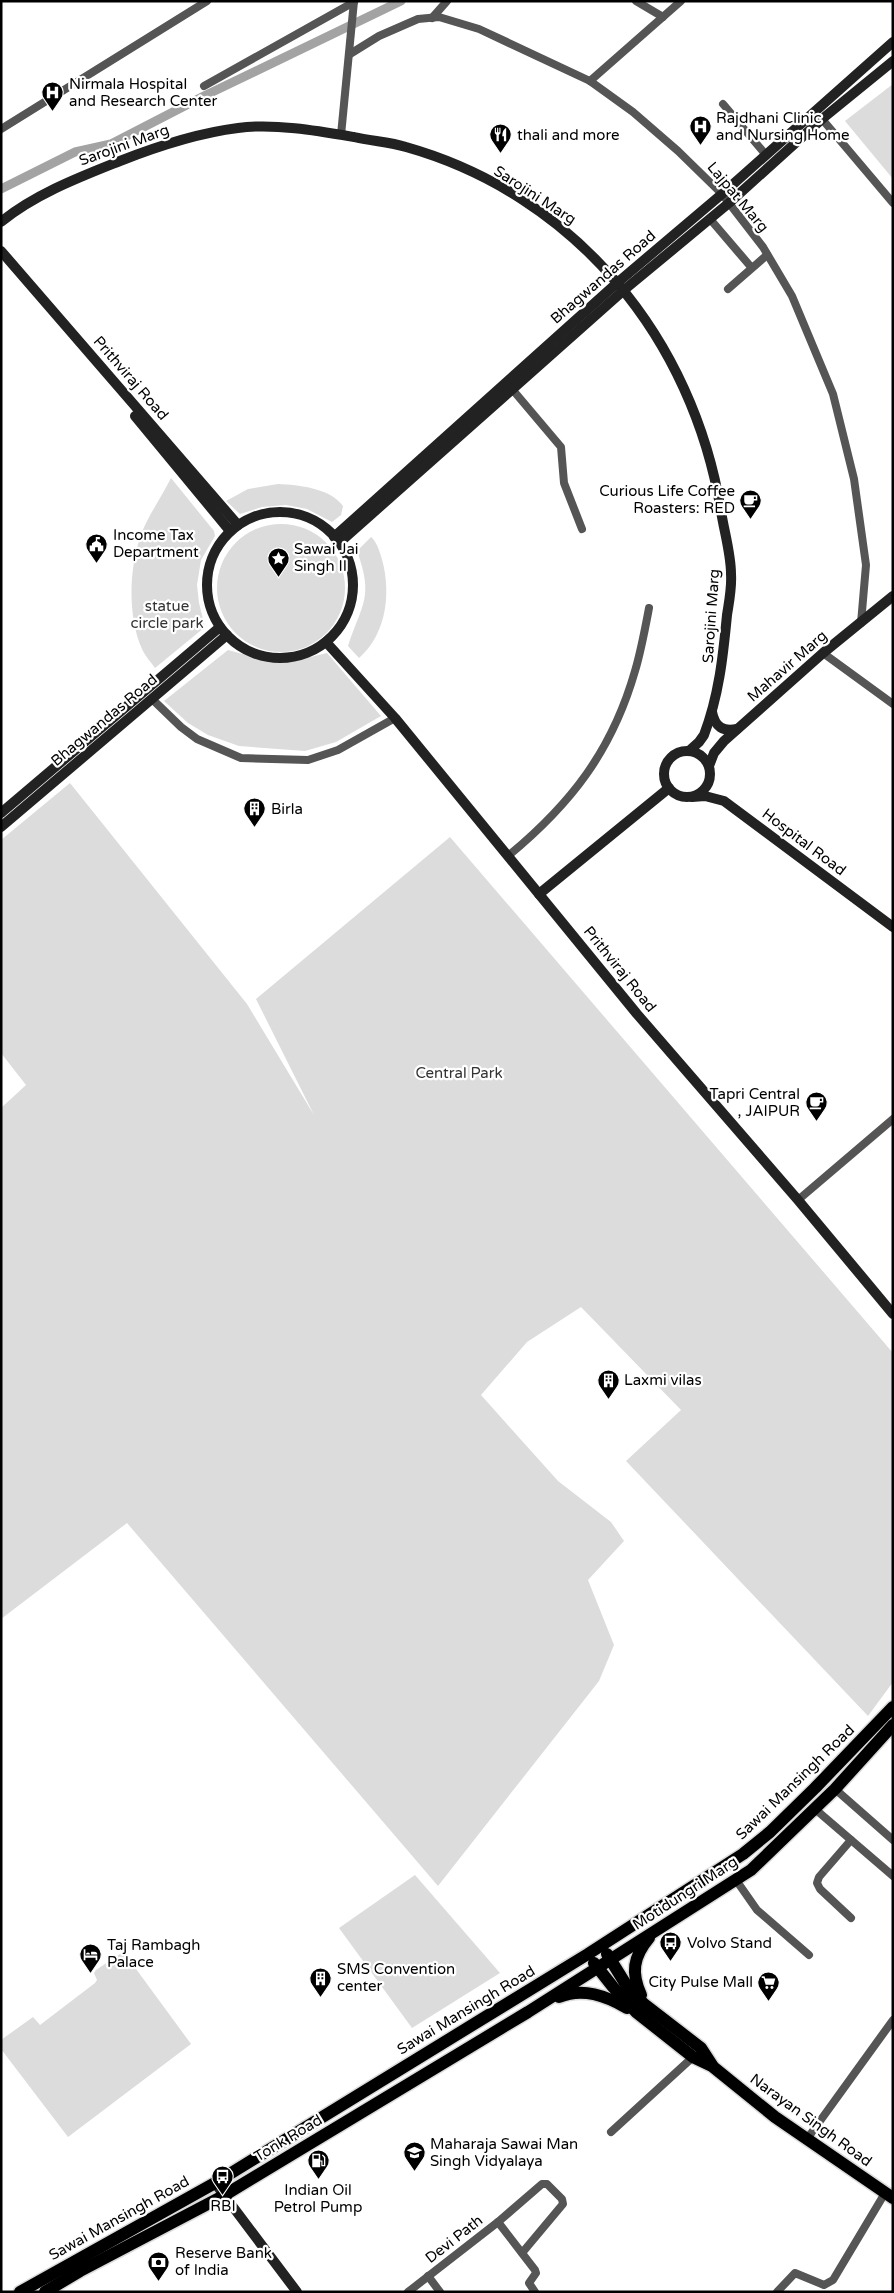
<svg xmlns="http://www.w3.org/2000/svg" width="894" height="2293" font-family="'Varela Round',sans-serif">
	<rect width="100%" height="100%" fill="#fff"/>
	<g fill="#dcdcdc">
		<path d="M893,84v95l-48,-58z"/>
		<path d="M171,478l43,53 1,5 -14,24 -4,25 2,18 6,24 -50,41c-4,-6 -10,-12 -13,-19 -15,-34 -13,-83 0,-117 8,-19 20,-36 29,-54z"/>
		<path d="M278,484c21,1 52,4 65,22l-2,9 -9,7 -25,-13 -21,-4 -24,2 -22,7 -14,-13 22,-12z"/>
		<circle cx="281" cy="588" r="64"/>
		<path d="M371,537c4,3 7,10 9,16 12,35 8,80 -21,105l-11,-12c14,-43 26,-48 9,-95z"/>
		<path d="M228,650l43,12h19l37,-9 54,63 -45,26 -31,9 -66,-5 -31,-11 -20,-12 -24,-22z"/>
		<path d="M70,783l177,221 67,111 -58,-116 194,-162 443,516v329l-25,34 -242,-255 55,-51 -100,-103 -54,35 -46,53 77,86 53,41 13,19 -36,39 26,65 -15,36 -161,205 -311,-363 -126,96v-511l25,-23 -25,-32v-213z"/>
		<path d="M415,1875l85,98 -88,55 -73,-100z"/>
		<path d="M120,1954l8,4 63,86 -123,93 -67,-88v-9l32,-23 7,8 55,-42 2,-3 -3,-7 2,-3z"/>
	</g>
	<g fill="none" stroke-linecap="round" stroke-linejoin="round">
		<path stroke="#a3a3a3" stroke-width="9" d="M1,189l74,-37 36,-8 93,-48 197,-95"/>
		<defs>
			<g id="primary">
				<path d="M607,1954l18,29 8,10 11,11 57,44 11,17"/>
				<path d="M594,1963l19,24 23,25 57,45 19,9 63,51 118,81"/>
				<path d="M641,1995c-10,-22 -8,-38 8,-57"/>
				<path d="M559,1997c24,-10 47,-1 68,11"/>
				<path d="M20,2292l195,-109 373,-229 155,-100 27,-22 45,-44 78,-81"/>
				<path d="M45,2292l35,-21 143,-75 305,-184 223,-142 84,-81 58,-64"/>
			</g>
		</defs>
		<use href="#primary" stroke="#dbdbdb" stroke-width="15"/>
		<g stroke="#555" stroke-width="8">
			<path d="M636,1l27,16"/>
			<path d="M432,18l15,-17"/>
			<path d="M350,54l29,-18 39,-17 21,-2 40,12 111,52 43,31 45,39 44,43 41,53 29,49 41,98 21,85 12,86 -5,58"/>
			<path d="M590,81l91,-80"/>
			<path d="M204,86l150,-84"/>
			<path d="M723,104l43,51"/>
			<path d="M822,119l71,84"/>
			<path d="M1,129l206,-128"/>
			<path d="M341,135l13,-134"/>
			<path d="M710,219l41,48"/>
			<path d="M728,289l39,-34"/>
			<path d="M512,389l49,58 3,36 18,46"/>
			<path d="M823,653l70,51"/>
			<path d="M152,699l29,28 16,12 44,19 67,2 30,-10 57,-32"/>
			<path d="M508,856c63,-52 104,-105 127,-185 6,-20 10,-42 14,-63"/>
			<path d="M798,1200l95,-81"/>
			<path d="M835,1789l58,51"/>
			<path d="M815,1809l78,67"/>
			<path d="M736,1880l21,30 52,45"/>
			<path d="M851,1918l-31,-29 -3,-6 2,-6 32,-37"/>
			<path d="M611,2132l82,-75"/>
			<path d="M807,2139l86,-119"/>
			<path d="M498,2222l37,48 1,3 -7,10 6,9"/>
			<path d="M428,2276l12,16"/>
			<path d="M408,2292l90,-70 44,-38h5l15,15 1,5 -41,49"/>
			<path d="M777,2292l18,-19 29,12 9,-5 52,-87"/>
		</g>
		<g stroke="#222" stroke-width="10">
			<path d="M1,222c34,-28 79,-45 119,-61 38,-15 78,-28 118,-33 36,-5 81,3 116,9 17,4 36,5 52,10 170,48 287,192 315,364 3,20 10,43 10,63 1,14 -2,28 -4,41 -4,42 -8,80 -23,120l-5,7 -10,9"/>
			<path d="M1,251l237,274"/>
			<path d="M135,416l95,115"/>
			<circle cx="280" cy="585" r="73"/>
			<path d="M334,537l283,-254 105,-89 171,-152"/>
			<path d="M339,543l285,-253 105,-87 93,-84 71,-58"/>
			<path d="M326,642l69,76 242,296 161,186 95,114"/>
			<path d="M712,712c3,15 11,20 25,17"/>
			<circle cx="687" cy="774" r="23"/>
			<path d="M709,766l5,-13 10,-12 99,-88 70,-57"/>
			<path d="M692,797l13,-1 19,5 169,126"/>
			<path d="M1,813l219,-186"/>
			<path d="M1,827l226,-192"/>
			<path d="M539,894l130,-106"/>
			<path d="M215,2183l82,109"/>
		</g>
		<use href="#primary" stroke="#000" stroke-width="12"/>
	</g>
	<defs>
		<symbol id="hospital-pin" viewBox="-11 -11 22 30"><path d="M0 17L-7.5 6A9.5 9.5 0 1 1 7.5 6Z" fill="#000" stroke="#fff"/><path d="M-5-5h3v3.5h4V-5h3V5h-3V1.5h-4V5h-3Z" fill="#fff"/></symbol>
		<symbol id="restaurant-pin" viewBox="-11 -11 22 30"><path d="M0 17L-7.5 6A9.5 9.5 0 1 1 7.5 6Z" fill="#000" stroke="#fff"/><path d="M-5-6h1v4h1v-4h1v4h1v-4h1v5L-1.5 .5V6h-2V.5L-5-1ZM5-6V6H3V1.5H1.5Q1.5-4 5-6Z" fill="#fff"/></symbol>
		<symbol id="cafe-pin" viewBox="-11 -11 22 30"><path d="M0 17L-7.5 6A9.5 9.5 0 1 1 7.5 6Z" fill="#000" stroke="#fff"/><path d="M-5.5-4.5H6V0H3Q3 3.5 0 3.5H-2.5Q-5.5 3.5-5.5 0ZM3-3.2v2h1.7v-2ZM-6 4.5H4V6H-6Z" fill="#fff"/></symbol>
		<symbol id="civic-pin" viewBox="-11 -11 22 30"><path d="M0 17L-7.5 6A9.5 9.5 0 1 1 7.5 6Z" fill="#000" stroke="#fff"/><path d="M-.6-6.5H3V-4.5H.6V-3L4-1V1h2V6H-6V1h2V-1L-.6-3ZM-1.2 2.5V6h2.4V2.5Z" fill="#fff"/></symbol>
		<symbol id="sight-pin" viewBox="-11 -11 22 30"><path d="M0 17L-7.5 6A9.5 9.5 0 1 1 7.5 6Z" fill="#000" stroke="#fff"/><path d="M0-6L1.8-2.2L6-1.7L2.9 1.2L3.7 5.4L0 3.3L-3.7 5.4L-2.9 1.2L-6-1.7L-1.8-2.2Z" fill="#fff"/></symbol>
		<symbol id="building-pin" viewBox="-11 -11 22 30"><path d="M0 17L-7.5 6A9.5 9.5 0 1 1 7.5 6Z" fill="#000" stroke="#fff"/><path d="M-4-6H4V6H1V3H-1V6H-4ZM-2.5-4.3h1.7v1.8h-1.7ZM.8-4.3h1.7v1.8H.8ZM-2.5-1h1.7V.8h-1.7ZM.8-1h1.7V.8H.8Z" fill="#fff"/></symbol>
		<symbol id="bus-pin" viewBox="-11 -11 22 30"><path d="M0 17L-7.5 6A9.5 9.5 0 1 1 7.5 6Z" fill="#000" stroke="#fff"/><path d="M-5-6H5V4H4V6H2V4H-2V6H-4V4H-5ZM-3.5-4V0h7V-4ZM-3.5 1.2v1.5H-2V1.2ZM2 1.2v1.5H3.5V1.2Z" fill="#fff"/></symbol>
		<symbol id="hotel-pin" viewBox="-11 -11 22 30"><path d="M0 17L-7.5 6A9.5 9.5 0 1 1 7.5 6Z" fill="#000" stroke="#fff"/><path d="M-6-4.5h1.5V1H6V5H4.5V3h-9V5H-6ZM-4 0a1.8 1.8 0 1 1 3.6 0ZM.5 0V-2.5h3Q6-2.5 6 0Z" fill="#fff"/></symbol>
		<symbol id="supermarket-pin" viewBox="-11 -11 22 30"><path d="M0 17L-7.5 6A9.5 9.5 0 1 1 7.5 6Z" fill="#000" stroke="#fff"/><path d="M-6-5.5h2.5l.6 2H6L4.5 2H-2.5L-4.4-4H-6ZM-1.5 3.2a1.3 1.3 0 1 0 .1 0ZM3 3.2a1.3 1.3 0 1 0 .1 0Z" fill="#fff"/></symbol>
		<symbol id="school-pin" viewBox="-11 -11 22 30"><path d="M0 17L-7.5 6A9.5 9.5 0 1 1 7.5 6Z" fill="#000" stroke="#fff"/><path d="M0-5L7-2L0 1L-7-2ZM-4 1L0 2.5L4 1V4Q0 6-4 4Z" fill="#fff"/></symbol>
		<symbol id="fuel-pin" viewBox="-11 -11 22 30"><path d="M0 17L-7.5 6A9.5 9.5 0 1 1 7.5 6Z" fill="#000" stroke="#fff"/><path d="M-5.5-6h7V0h2V4h1.3V-2.5L3-4.5l.8-.8L6-3V5H2.5V1h-1V6h-7ZM-4.2-4.7v3.2H.2V-4.7Z" fill="#fff"/></symbol>
		<symbol id="bank-pin" viewBox="-11 -11 22 30"><path d="M0 17L-7.5 6A9.5 9.5 0 1 1 7.5 6Z" fill="#000" stroke="#fff"/><path d="M-6-4H6V4H-6ZM0-2.3a2.3 2.3 0 1 0 0 4.6a2.3 2.3 0 1 0 0-4.6Z" fill="#fff"/></symbol>
	</defs>
	<g fill-rule="evenodd">
		<use href="#hospital-pin" x="40" y="80" width="25" height="34"/>
		<use href="#hospital-pin" x="688" y="114" width="25" height="34"/>
		<use href="#restaurant-pin" x="488" y="122" width="25" height="34"/>
		<use href="#cafe-pin" x="738" y="488" width="25" height="34"/>
		<use href="#civic-pin" x="84" y="532" width="25" height="34"/>
		<use href="#sight-pin" x="266" y="546" width="25" height="34"/>
		<use href="#building-pin" x="242" y="796" width="25" height="34"/>
		<use href="#cafe-pin" x="804" y="1090" width="25" height="34"/>
		<use href="#building-pin" x="596" y="1368" width="25" height="34"/>
		<use href="#bus-pin" x="658" y="1930" width="25" height="34"/>
		<use href="#hotel-pin" x="78" y="1942" width="25" height="34"/>
		<use href="#building-pin" x="308" y="1966" width="25" height="34"/>
		<use href="#supermarket-pin" x="756" y="1970" width="25" height="34"/>
		<use href="#school-pin" x="402" y="2140" width="25" height="34"/>
		<use href="#fuel-pin" x="306" y="2148" width="25" height="34"/>
		<use href="#bus-pin" x="210" y="2164" width="25" height="34"/>
		<use href="#bank-pin" x="146" y="2250" width="25" height="34"/>
	</g>
	<g text-anchor="middle" dominant-baseline="central" stroke-width="4.5" stroke-linejoin="round" paint-order="stroke">
		<g font-size="15" fill="#000" stroke="#fff" text-anchor="start">
			<text x="69" y="84">Nirmala Hospital<tspan x="69" dy="17">and Research Center</tspan></text>
			<text x="716" y="118">Rajdhani Clinic<tspan x="716" dy="17">and Nursing Home</tspan></text>
			<text x="517" y="135">thali and more</text>
			<text x="735" y="491" text-anchor="end">Curious Life Coffee<tspan x="735" dy="17">Roasters: RED</tspan></text>
			<text x="113" y="535">Income Tax<tspan x="113" dy="17">Department</tspan></text>
			<text x="294" y="549">Sawai Jai<tspan x="294" dy="17">Singh II</tspan></text>
			<text x="271" y="809">Birla</text>
			<text x="800" y="1094" text-anchor="end">Tapri Central<tspan x="800" dy="17">, JAIPUR</tspan></text>
			<text x="624" y="1380">Laxmi vilas</text>
			<text x="687" y="1943">Volvo Stand</text>
			<text x="107" y="1945">Taj Rambagh<tspan x="107" dy="17">Palace</tspan></text>
			<text x="337" y="1969">SMS Convention<tspan x="337" dy="17">center</tspan></text>
			<text x="753" y="1982" text-anchor="end">City Pulse Mall</text>
			<text x="430" y="2144">Maharaja Sawai Man<tspan x="430" dy="17">Singh Vidyalaya</tspan></text>
			<text x="318" y="2190" text-anchor="middle">Indian Oil<tspan x="318" dy="17">Petrol Pump</tspan></text>
			<text x="223" y="2206" text-anchor="middle">RBI</text>
			<text x="175" y="2253">Reserve Bank<tspan x="175" dy="17">of India</tspan></text>
		</g>
		<g font-size="15" fill="#000" stroke="#fff">
			<text transform="translate(124 145) rotate(-20)">Sarojini Marg</text>
			<text transform="translate(535 195) rotate(33)">Sarojini Marg</text>
			<text transform="translate(738 197) rotate(50)">Lajpat Marg</text>
			<text transform="translate(603 277) rotate(-41)">Bhagwandas Road</text>
			<text transform="translate(131 378) rotate(49)">Prithviraj Road</text>
			<text transform="translate(711 616) rotate(-86)">Sarojini Marg</text>
			<text transform="translate(787 666) rotate(-41)">Mahavir Marg</text>
			<text transform="translate(104 720) rotate(-40)">Bhagwandas Road</text>
			<text transform="translate(804 842) rotate(37)">Hospital Road</text>
			<text transform="translate(620 969) rotate(51)">Prithviraj Road</text>
			<text transform="translate(795 1782) rotate(-44)">Sawai Mansingh Road</text>
			<text transform="translate(685 1893) rotate(-33)">Motidungri Marg</text>
			<text transform="translate(466 2010) rotate(-31)">Sawai Mansingh Road</text>
			<text transform="translate(811 2120) rotate(36)">Narayan Singh Road</text>
			<text transform="translate(288 2138) rotate(-31)">Tonk Road</text>
			<text transform="translate(119 2218) rotate(-29)">Sawai Mansingh Road</text>
			<text transform="translate(454 2239) rotate(-38)">Devi Path</text>
		</g>
		<g font-size="15" fill="#333" stroke="#fff">
			<text x="167" y="606">statue<tspan x="167" dy="17">circle park</tspan></text>
			<text x="459" y="1073">Central Park</text>
		</g>
	</g>
	<rect width="894" height="2293" fill="none" stroke="#000000" stroke-width="5"/>
</svg>
